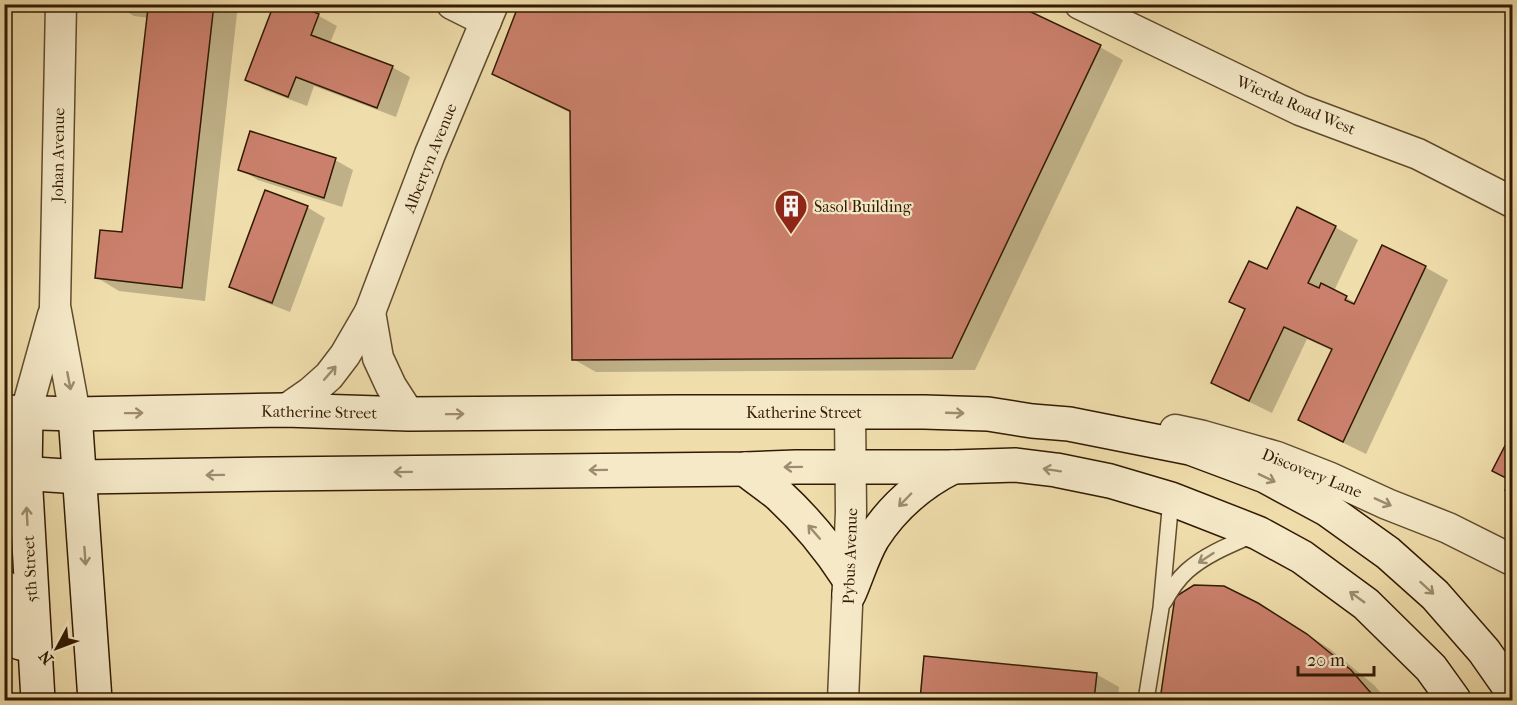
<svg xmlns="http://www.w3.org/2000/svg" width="1517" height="705" font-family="'IM FELL French Canon',serif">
	<rect width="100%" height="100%" fill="#efddab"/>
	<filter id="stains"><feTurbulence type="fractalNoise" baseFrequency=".00333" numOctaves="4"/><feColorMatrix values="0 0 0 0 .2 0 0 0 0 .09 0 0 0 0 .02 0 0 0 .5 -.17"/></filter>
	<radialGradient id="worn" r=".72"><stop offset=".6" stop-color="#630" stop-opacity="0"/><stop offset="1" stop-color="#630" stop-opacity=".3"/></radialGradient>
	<g fill="#0003">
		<path d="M114,4h124l-33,297 -86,-10 -23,-14 28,-43 25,-216 -15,-2z"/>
		<path d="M290,4l29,12 18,10 -7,17 62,24 18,10 -14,40 -82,-31 -7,20 -42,-16 -18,-10z"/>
		<path d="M1100,47l23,13 -148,310 -379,2 -23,-13 -2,-246 -54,-26 -23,-13z"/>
		<path d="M335,160l18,10 -11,37 -84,-27 -18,-11z"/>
		<path d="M307,207l18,11 -35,94 -41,-16 -18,-10z"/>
		<path d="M1335,227l23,13 -24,51 22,12 69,-36 23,13 -82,174 -43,-21 -23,-13 33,-69 -26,-12 -35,74 -37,-18 -22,-13 34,-72 -16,-9 37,-30z"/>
		<path d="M1512,435v58l-5,-4 4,-9 -17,-10z"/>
		<path d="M1177,598l105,20 48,31 44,36 13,15h-226z"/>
		<path d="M925,657l171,17 23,13 -1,13h-196z"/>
	</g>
	<g fill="#ca806c" stroke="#321b03" stroke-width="1.5">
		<path d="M115,4h99l-32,284 -87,-10 5,-48 22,2 26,-224z"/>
		<path d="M274,4h20l25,10 -8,21 82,31 -16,42 -81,-31 -8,20 -43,-17z"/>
		<path d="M519,4h495l87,41 -149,313 -380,2 -2,-249 -78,-37z"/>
		<path d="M250,131l86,27 -12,40 -86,-28z"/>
		<path d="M265,190l43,16 -36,97 -43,-16z"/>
		<path d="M1297,207l39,19 -28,57 11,5 2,-5 26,13 -2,4 9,4 28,-59 44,21 -83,176 -45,-22 34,-71 -48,-22 -35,74 -38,-18 34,-74 -16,-7 20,-41 18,8z"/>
		<path d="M1512,432v62l-7,-4 5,-10 -18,-9z"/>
		<path d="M1194,585l30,1 34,17 49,31 44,36 26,30h-217l15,-103z"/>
		<path d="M924,656l173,17 -3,27h-174z"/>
	</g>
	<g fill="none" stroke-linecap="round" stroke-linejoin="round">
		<defs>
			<g id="lane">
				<path d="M1164,602c6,-11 13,-22 23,-31 19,-17 45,-27 68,-37"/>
				<path d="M1146,700l15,-92 10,-109"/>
			</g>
			<g id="street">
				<path d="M61,4l-6,302 20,108"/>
				<path d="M452,4l34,17"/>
				<path d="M1080,4l220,106 118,44 94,48"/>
				<path d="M370,312l8,46 13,28 18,28"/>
				<path d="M285,410l26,-18 18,-16 16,-21 25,-43 60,-158 63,-150"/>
				<path d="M26,412l27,-97"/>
				<path d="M1175,430l28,6 74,21 51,20 59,27 61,24 64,32"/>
				<path d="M843,700l8,-188 -1,-100"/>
			</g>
			<g id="secondary">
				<path d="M4,412l71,2 210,-4 124,4 271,-2h244l64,2 44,7 37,3 121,24 75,28 63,34 60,43 47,42 49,56 28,40"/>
				<path d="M26,412l-1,62 13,226"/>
				<path d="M75,414l20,286"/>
				<path d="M745,469c11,9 23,17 34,26 27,25 50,53 70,84"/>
				<path d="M4,472l76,5 194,-3 471,-5 51,-2h157l63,-2 40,5 54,11 61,18 87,34 44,24 64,47 65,64 23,32"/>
				<path d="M4,587l8,23 8,33"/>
				<path d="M849,594c8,-18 14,-39 24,-56 20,-31 48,-55 80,-71"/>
			</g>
		</defs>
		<use href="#lane" stroke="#614c2d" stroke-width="18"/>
		<use href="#street" stroke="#614c2d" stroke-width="33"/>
		<use href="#secondary" stroke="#321b03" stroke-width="36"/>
		<use href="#lane" stroke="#f5e9c8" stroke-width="15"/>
		<use href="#street" stroke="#f5e9c8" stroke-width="30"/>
		<use href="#secondary" stroke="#f5e9c8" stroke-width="33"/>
	</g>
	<defs><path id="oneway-shaft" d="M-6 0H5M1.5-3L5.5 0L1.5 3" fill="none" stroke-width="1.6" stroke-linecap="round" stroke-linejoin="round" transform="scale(1.5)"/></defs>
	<g stroke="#9d8c6f">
		<use href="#oneway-shaft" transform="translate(330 373) rotate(-49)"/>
		<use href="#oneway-shaft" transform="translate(69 381) rotate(79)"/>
		<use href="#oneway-shaft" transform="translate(134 413) rotate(-1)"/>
		<use href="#oneway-shaft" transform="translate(955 413) rotate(2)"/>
		<use href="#oneway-shaft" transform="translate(455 414) rotate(-1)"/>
		<use href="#oneway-shaft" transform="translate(793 467) rotate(179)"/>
		<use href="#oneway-shaft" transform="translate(598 470) rotate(179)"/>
		<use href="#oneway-shaft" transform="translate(1052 470) rotate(-171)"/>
		<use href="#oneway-shaft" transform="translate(403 472) rotate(179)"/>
		<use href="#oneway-shaft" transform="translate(215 475) rotate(179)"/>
		<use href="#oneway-shaft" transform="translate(1267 478) rotate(26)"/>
		<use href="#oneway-shaft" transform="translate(905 500) rotate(134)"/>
		<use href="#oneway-shaft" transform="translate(1383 502) rotate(24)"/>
		<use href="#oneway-shaft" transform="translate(27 516) rotate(-93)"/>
		<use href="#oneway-shaft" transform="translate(814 532) rotate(-131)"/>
		<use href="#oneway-shaft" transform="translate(85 556) rotate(86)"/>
		<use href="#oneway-shaft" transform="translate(1206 558) rotate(147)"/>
		<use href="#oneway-shaft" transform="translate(1427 588) rotate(42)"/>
		<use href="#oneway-shaft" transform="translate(1357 597) rotate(-144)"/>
	</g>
	<defs>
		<symbol id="building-pin" viewBox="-11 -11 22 30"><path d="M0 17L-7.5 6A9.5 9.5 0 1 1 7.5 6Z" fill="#8f2418" stroke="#f5e9c8"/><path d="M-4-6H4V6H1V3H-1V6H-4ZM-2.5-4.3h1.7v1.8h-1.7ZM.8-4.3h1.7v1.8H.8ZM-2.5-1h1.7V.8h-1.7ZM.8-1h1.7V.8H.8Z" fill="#fff"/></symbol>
	</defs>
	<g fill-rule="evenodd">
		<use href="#building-pin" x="772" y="187" width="38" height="52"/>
	</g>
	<g text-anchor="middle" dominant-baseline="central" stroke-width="4.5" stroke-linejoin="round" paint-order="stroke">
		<g font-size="16" fill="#321b03" stroke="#f5e9c8">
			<text transform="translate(1296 105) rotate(23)">Wierda Road West</text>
			<text transform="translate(58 155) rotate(-89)">Johan Avenue</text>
			<text transform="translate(430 158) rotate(-68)">Albertyn Avenue</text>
			<text transform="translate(319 412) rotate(1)">Katherine Street</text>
			<text x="804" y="412">Katherine Street</text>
			<text transform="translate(1312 473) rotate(22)">Discovery Lane</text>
			<text transform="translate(850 556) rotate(-88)">Pybus Avenue</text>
			<text transform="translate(30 569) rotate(-93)">5th Street</text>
		</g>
		<g font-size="16" fill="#321b03" stroke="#f5e9c8" text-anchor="start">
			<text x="814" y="206">Sasol Building</text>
		</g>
	</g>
	<rect width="1517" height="705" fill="none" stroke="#efddab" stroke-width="24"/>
	<rect x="6" y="6" width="1505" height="693" fill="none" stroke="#321b03" stroke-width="3"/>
	<rect x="12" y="12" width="1493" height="681" fill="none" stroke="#321b03" stroke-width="1.5"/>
	<g transform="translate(57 648) rotate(229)" stroke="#f5e9c8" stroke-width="4.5" paint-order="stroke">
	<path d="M0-4.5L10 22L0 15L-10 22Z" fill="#321b03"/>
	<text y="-9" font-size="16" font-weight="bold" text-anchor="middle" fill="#321b03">N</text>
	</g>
	<path d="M1298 666v9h76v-9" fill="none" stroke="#321b03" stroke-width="3"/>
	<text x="1307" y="666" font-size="18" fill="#321b03" stroke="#f5e9c8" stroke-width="4.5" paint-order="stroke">20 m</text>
	<rect width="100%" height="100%" filter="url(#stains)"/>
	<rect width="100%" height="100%" fill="url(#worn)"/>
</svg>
